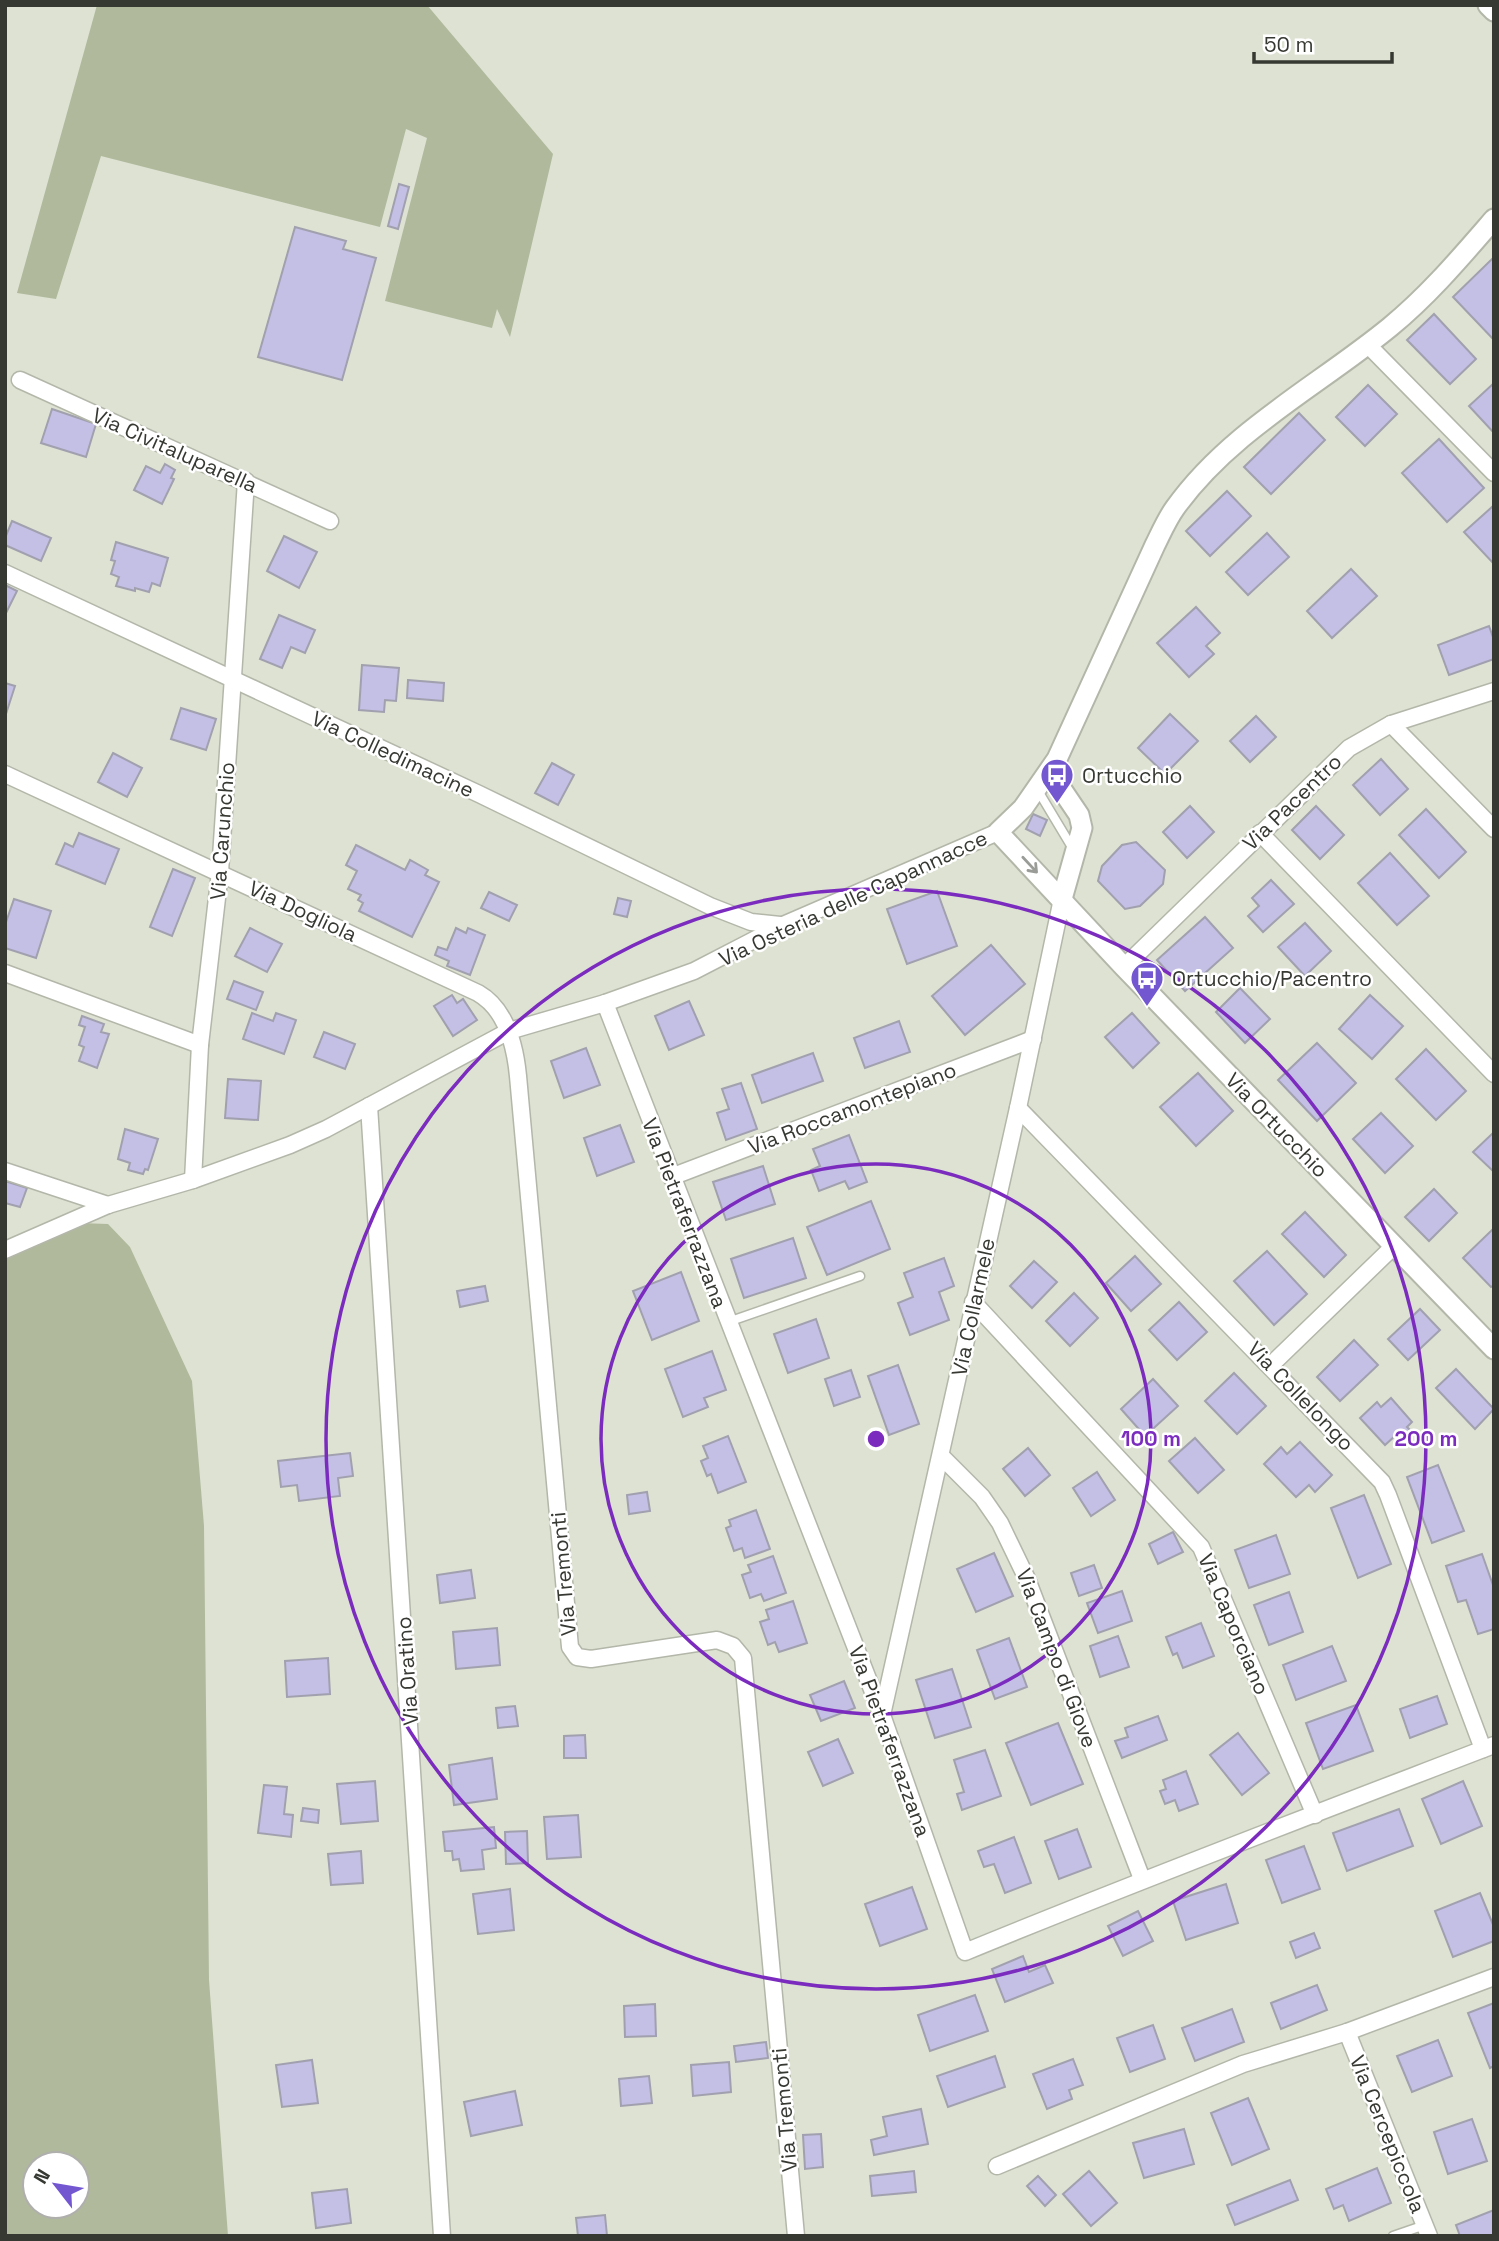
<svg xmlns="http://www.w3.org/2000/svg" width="1499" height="2241" font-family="'Space Grotesk',sans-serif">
	<rect width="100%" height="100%" fill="#dde2d2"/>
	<g fill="#b0b99c" fill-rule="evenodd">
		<path d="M97,5h330l126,149 -43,183 -13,-28 -5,19 -107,-27 42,-163 -21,-9 -26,98 -279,-71 -45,143 -39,-6z"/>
		<path d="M79,1223l29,1 22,23 62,134 12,145 5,454 19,256h-223v-980zM35,2164h42v42h-42z"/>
	</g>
	<g fill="#c3bfe5" stroke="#a1a0af" stroke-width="2">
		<path d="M399,184l10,3 -11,42 -10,-3z"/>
		<path d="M295,227l51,14 -3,8 33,9 -34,122 -84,-23z"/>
		<path d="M1494,257v83l-41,-43z"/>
		<path d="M1434,314l42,45 -26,25 -43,-44z"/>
		<path d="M1494,383v50l-25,-27z"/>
		<path d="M1368,385l29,29 -32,32 -29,-29z"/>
		<path d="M52,409l44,15 -10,33 -45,-14z"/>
		<path d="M1299,413l26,27 -54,54 -27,-27z"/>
		<path d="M1439,439l45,49 -37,34 -45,-49z"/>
		<path d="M165,464l10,6 -4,8 3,1 -12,25 -28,-14 12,-24 14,7z"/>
		<path d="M1227,491l24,25 -41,40 -24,-25z"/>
		<path d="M1492,507l2,2v55l-30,-32z"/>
		<path d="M12,521l39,17 -10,23 -36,-16v-7z"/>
		<path d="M1267,533l22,24 -41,38 -22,-23z"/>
		<path d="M284,536l33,16 -18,36 -32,-17z"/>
		<path d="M116,542l52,16 -8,28 -8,-3 -3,9 -14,-4v3l-19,-5 3,-9 -8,-3 4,-13 -4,-1z"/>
		<path d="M1351,569l26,27 -45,42 -25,-27z"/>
		<path d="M5,585l12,6 -11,22 -1,-1z"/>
		<path d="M1196,607l24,26 -14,13 8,8 -25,23 -32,-34z"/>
		<path d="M279,615l36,15 -10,23 -14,-6 -9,21 -22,-9z"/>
		<path d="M1489,626l5,14v19l-45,16 -11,-30z"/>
		<path d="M362,665l37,3 -3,33 -11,-1 -1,12 -25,-2z"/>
		<path d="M408,680l36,3 -1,18 -36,-3z"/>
		<path d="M5,683l10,3 -10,31z"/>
		<path d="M181,708l35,11 -10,31 -35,-11z"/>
		<path d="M1170,714l28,27 -33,33 -27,-26z"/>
		<path d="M1256,716l20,21 -26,25 -20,-21z"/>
		<path d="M113,753l29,15 -15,29 -29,-15z"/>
		<path d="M1381,759l27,30 -28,26 -27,-30z"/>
		<path d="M552,763l22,12 -16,30 -23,-12z"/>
		<path d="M1190,806l24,26 -27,26 -24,-26z"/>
		<path d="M1316,806l28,29 -24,24 -28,-29z"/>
		<path d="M1426,809l40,43 -27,26 -40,-43z"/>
		<path d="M1033,814l14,6 -7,16 -14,-7z"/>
		<path d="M79,833l40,16 -14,35 -49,-20 9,-21 8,4z"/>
		<path d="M1136,842l29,28 -2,14 -23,22 -15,3 -27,-28 4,-15 20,-21z"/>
		<path d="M356,845l49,25 5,-10 18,10 -3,5 14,7 -27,55 -53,-26 4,-8 -5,-3 3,-5 -13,-6 9,-18 -11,-6z"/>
		<path d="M1390,853l39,43 -32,29 -39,-42z"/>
		<path d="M173,869l22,9 -23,58 -22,-9z"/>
		<path d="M1271,880l23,24 -31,28 -15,-16 11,-10 -7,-8z"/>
		<path d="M937,891l20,55 -50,18 -20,-55z"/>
		<path d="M489,892l28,13 -8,16 -28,-13z"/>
		<path d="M618,898l13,3 -4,16 -13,-3z"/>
		<path d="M14,899l37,12 -15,47 -31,-10v-23z"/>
		<path d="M1205,917l28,31 -48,43 -28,-31z"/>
		<path d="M1305,923l26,28 -26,25 -27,-29z"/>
		<path d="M250,928l32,16 -15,28 -32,-16z"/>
		<path d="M456,928l10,5 2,-5 17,7 -15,40 -23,-9 2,-5 -14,-6 3,-8 9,3z"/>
		<path d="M991,945l34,39 -60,51 -33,-39z"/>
		<path d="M234,981l29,11 -7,18 -29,-11z"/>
		<path d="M1240,988l30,31 -25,24 -29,-31z"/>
		<path d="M452,995l5,8 6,-4 14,21 -24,16 -19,-30z"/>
		<path d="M1370,995l33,31 -31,33 -33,-30z"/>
		<path d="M689,1001l15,34 -35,15 -14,-34z"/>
		<path d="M252,1013l21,8 3,-8 20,7 -12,34 -41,-15z"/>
		<path d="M1132,1013l27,30 -26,25 -28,-31z"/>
		<path d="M82,1016l22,8 -3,8 8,2 -12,34 -18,-7 5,-14 -5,-2 6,-18 -6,-2z"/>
		<path d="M899,1021l11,31 -45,16 -11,-30z"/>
		<path d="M324,1032l31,12 -10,25 -31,-12z"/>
		<path d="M1317,1043l39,40 -39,38 -39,-41z"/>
		<path d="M586,1048l14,37 -36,13 -13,-37z"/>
		<path d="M1426,1049l40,42 -30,29 -40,-41z"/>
		<path d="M813,1053l10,28 -61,22 -10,-28z"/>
		<path d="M1198,1073l35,38 -37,35 -36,-39z"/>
		<path d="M228,1079l33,2 -3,39 -33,-2z"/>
		<path d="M741,1083l16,46 -31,11 -9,-27 12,-4 -7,-20z"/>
		<path d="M1381,1113l32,33 -28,27 -32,-34z"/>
		<path d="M620,1125l14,37 -37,14 -13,-38z"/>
		<path d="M125,1129l33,10 -10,31 -3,-1 -2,5 -15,-4 2,-7 -12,-4z"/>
		<path d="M1494,1132v40l-21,-20z"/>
		<path d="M849,1135l18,47 -18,7 -4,-8 -26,10 -8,-21 9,-4 -7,-17z"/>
		<path d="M763,1166l12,38 -49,16 -13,-38z"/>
		<path d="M5,1181l22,7 -7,19 -15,-4z"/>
		<path d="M1434,1189l23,24 -28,28 -24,-24z"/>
		<path d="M871,1201l19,48 -63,26 -20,-48z"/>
		<path d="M1305,1212l41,43 -22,22 -42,-43z"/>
		<path d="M1494,1228v57l-3,2 -28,-29z"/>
		<path d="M793,1238l13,40 -62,20 -13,-39z"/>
		<path d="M1267,1251l40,43 -33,31 -40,-44z"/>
		<path d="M1135,1256l26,28 -30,27 -25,-28z"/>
		<path d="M944,1258l10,28 -15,6 10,28 -39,15 -12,-32 15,-6 -9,-24z"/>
		<path d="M1034,1261l23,21 -25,26 -22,-22z"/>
		<path d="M681,1272l18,49 -47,19 -19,-49z"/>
		<path d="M485,1286l3,15 -28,6 -3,-16z"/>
		<path d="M1074,1293l24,25 -28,28 -24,-25z"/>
		<path d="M1179,1302l28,30 -30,28 -28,-30z"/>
		<path d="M1420,1309l20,21 -32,30 -20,-21z"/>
		<path d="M816,1319l13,39 -41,15 -14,-39z"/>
		<path d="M1354,1340l24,25 -38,36 -23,-24z"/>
		<path d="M712,1351l14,39 -22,8 4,9 -25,10 -18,-48z"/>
		<path d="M898,1365l21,59 -30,11 -21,-59z"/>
		<path d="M1456,1369l38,40 -19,20 -39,-41z"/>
		<path d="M851,1370l9,27 -26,9 -9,-27z"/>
		<path d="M1234,1373l32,33 -29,28 -32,-33z"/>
		<path d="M1153,1379l25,27 -33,30 -24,-27z"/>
		<path d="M1391,1398l21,24 -5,5 5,5 -11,10 -6,-6 -10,9 -25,-27 17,-16 4,5z"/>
		<path d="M728,1436l18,46 -28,11 -7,-19 -4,2 -6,-15 7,-3 -5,-12z"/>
		<path d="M1195,1438l29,32 -26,23 -29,-32z"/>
		<path d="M1300,1442l32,33 -17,17 -6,-7 -13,12 -32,-33 17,-17 6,7z"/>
		<path d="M1028,1448l22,27 -25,21 -22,-27z"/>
		<path d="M350,1453l3,23 -15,2 2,18 -41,5 -2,-16 -16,2 -3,-26z"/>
		<path d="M1438,1465l26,66 -32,12 -25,-66z"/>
		<path d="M1097,1472l18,28 -24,16 -18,-28z"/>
		<path d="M647,1492l3,19 -21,3 -2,-19z"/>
		<path d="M1364,1495l27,69 -33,14 -27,-70z"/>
		<path d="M756,1510l14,39 -25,9 -3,-10 -8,3 -8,-23 5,-2 -2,-6z"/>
		<path d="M1173,1532l10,20 -25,12 -9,-20z"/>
		<path d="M1276,1535l14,39 -41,14 -14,-38z"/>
		<path d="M994,1553l19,43 -37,16 -19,-43z"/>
		<path d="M1482,1554l12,34v41l-16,5 -12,-34 -8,2 -12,-36z"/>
		<path d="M773,1556l13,37 -22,8 -3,-7 -11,4 -8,-23 9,-3 -3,-7z"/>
		<path d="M1094,1565l8,23 -23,8 -8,-23z"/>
		<path d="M471,1570l4,28 -35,5 -3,-28z"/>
		<path d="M1122,1591l10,30 -34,12 -11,-30z"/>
		<path d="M1289,1592l14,40 -34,13 -15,-40z"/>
		<path d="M793,1601l14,42 -28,9 -4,-10 -7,3 -8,-23 9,-3 -3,-9z"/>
		<path d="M1201,1623l13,33 -31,12 -6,-15 -4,2 -7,-18z"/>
		<path d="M497,1628l3,37 -44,4 -3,-37z"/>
		<path d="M1118,1636l11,31 -29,10 -10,-31z"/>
		<path d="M1009,1638l18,49 -32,12 -18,-49z"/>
		<path d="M1332,1646l14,35 -50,19 -13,-35z"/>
		<path d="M328,1658l2,36 -43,3 -2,-36z"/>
		<path d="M952,1669l19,58 -36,11 -19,-58z"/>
		<path d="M844,1681l11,27 -34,13 -11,-26z"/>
		<path d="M1437,1696l10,28 -37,14 -10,-29z"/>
		<path d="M1356,1705l17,46 -50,18 -17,-46z"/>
		<path d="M515,1706l3,20 -20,2 -2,-20z"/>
		<path d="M1158,1716l9,24 -45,18 -7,-17 13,-4 -3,-9z"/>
		<path d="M1058,1723l25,61 -52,21 -25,-62z"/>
		<path d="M1238,1733l31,40 -27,22 -32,-40z"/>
		<path d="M585,1735l1,23h-22v-22z"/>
		<path d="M838,1739l15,34 -30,13 -15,-34z"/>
		<path d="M985,1750l16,46 -39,14 -5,-16 7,-2 -10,-32z"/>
		<path d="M492,1758l5,41 -43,6 -5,-40z"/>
		<path d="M1186,1771l12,33 -19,7 -4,-11 -10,4 -5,-13 6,-2 -3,-9z"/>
		<path d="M375,1781l3,40 -37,3 -4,-40z"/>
		<path d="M1463,1781l19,45 -41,18 -19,-45z"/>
		<path d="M264,1785l23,2 -3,27 9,1 -2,22 -33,-4z"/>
		<path d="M303,1808l16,2 -1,13 -17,-2z"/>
		<path d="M1399,1809l14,37 -66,25 -14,-38z"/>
		<path d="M578,1815l3,42 -34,2 -3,-42z"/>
		<path d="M494,1827l2,21 -14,2 2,19 -23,2 -2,-12 -6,1 -1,-9h-7l-2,-19z"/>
		<path d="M1077,1829l14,38 -32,12 -14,-38z"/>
		<path d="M527,1831l1,32 -22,1 -1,-32z"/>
		<path d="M1014,1837l17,46 -26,10 -11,-29 -10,3 -6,-16z"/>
		<path d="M1304,1846l16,43 -38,14 -16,-43z"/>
		<path d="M361,1851l2,32 -32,2 -3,-31z"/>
		<path d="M1226,1884l12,39 -52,17 -13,-39z"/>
		<path d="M912,1887l15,42 -47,17 -15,-42z"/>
		<path d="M510,1889l4,41 -36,4 -5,-40z"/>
		<path d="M1480,1893l14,34v14l-41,16 -18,-46z"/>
		<path d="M1138,1911l15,30 -30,15 -15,-30z"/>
		<path d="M1314,1933l6,15 -24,10 -6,-16z"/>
		<path d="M1023,1956l6,16 16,-7 8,18 -48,19 -13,-33z"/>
		<path d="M1317,1985l10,25 -46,19 -10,-26z"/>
		<path d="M975,1995l13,36 -58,20 -12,-36z"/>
		<path d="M1494,2003v63l-4,2 -22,-55z"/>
		<path d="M655,2004l1,32 -31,1 -1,-31z"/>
		<path d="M1232,2009l12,33 -49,19 -13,-33z"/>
		<path d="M1153,2025l12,34 -35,13 -13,-34z"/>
		<path d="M1438,2040l14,36 -40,16 -15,-36z"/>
		<path d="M766,2042l2,16 -32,4 -2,-16z"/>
		<path d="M995,2056l10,31 -57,20 -11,-31z"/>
		<path d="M1073,2059l10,26 -14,5 3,9 -25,10 -14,-35z"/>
		<path d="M312,2060l6,43 -36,4 -6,-42z"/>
		<path d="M729,2062l2,30 -38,4 -2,-31z"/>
		<path d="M649,2076l3,27 -31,3 -2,-27z"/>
		<path d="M515,2091l7,34 -51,11 -7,-34z"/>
		<path d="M1248,2098l21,51 -37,16 -21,-52z"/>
		<path d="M921,2109l7,35 -54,11 -3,-15 16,-4 -4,-19z"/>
		<path d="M1472,2119l15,42 -39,13 -14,-42z"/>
		<path d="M1184,2129l10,35 -50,14 -11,-35z"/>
		<path d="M821,2134l2,33 -18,2 -2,-34z"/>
		<path d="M1377,2168l14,35 -42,18 -6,-16 -9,4 -8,-20z"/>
		<path d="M914,2171l2,21 -44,4 -2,-20z"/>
		<path d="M1089,2171l28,32 -26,23 -28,-32z"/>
		<path d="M1038,2176l18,19 -11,11 -18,-20z"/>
		<path d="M1290,2180l8,20 -63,25 -8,-20z"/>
		<path d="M347,2189l4,34 -35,5 -4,-35z"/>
		<path d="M1494,2210v26h-34l-4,-11z"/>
		<path d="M605,2215l2,21h-29l-2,-18z"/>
	</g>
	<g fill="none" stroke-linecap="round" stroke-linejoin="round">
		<defs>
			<g id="service">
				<path d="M1037,789l36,60"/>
				<path d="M728,1322l132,-46"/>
				<path d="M1393,2236l32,-11"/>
			</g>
			<g id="minor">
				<path d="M1368,345l126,128"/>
				<path d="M20,380l310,141"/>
				<path d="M5,573l474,221 231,112 41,16 29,3"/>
				<path d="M1391,724l103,105"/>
				<path d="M5,774l473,219c28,16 37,52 40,83l52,571 7,10 14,2 126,-19 16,6 10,12 53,578"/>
				<path d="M1260,833l234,241"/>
				<path d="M1124,967l225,-219 42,-24 103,-33"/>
				<path d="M5,973l195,72"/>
				<path d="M605,1003l277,712 83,237c175,-72 352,-139 529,-207"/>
				<path d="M369,1106l73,1130"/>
				<path d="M1018,1108l364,374 6,13 95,254"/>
				<path d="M5,1171l103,34"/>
				<path d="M671,1177l362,-138"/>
				<path d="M193,1180l7,-135 20,-173 26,-391"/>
				<path d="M5,1250l103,-45 85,-25 97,-35 36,-16 183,-98 96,-28 89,-32 89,-46 215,-93"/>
				<path d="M973,1302l228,245 114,268"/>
				<path d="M1271,1365l123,-119"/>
				<path d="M941,1456l41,41 18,26 27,56 115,300"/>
				<path d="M882,1715l136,-607 44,-209"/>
				<path d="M1347,2032l82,204"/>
				<path d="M997,2166l246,-102 104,-32 147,-55"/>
			</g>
			<g id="tertiary">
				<path d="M1488,5l6,6"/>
				<path d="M1494,219c-33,38 -65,76 -104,108 -72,59 -160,104 -215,181 -8,11 -14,25 -20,37l-98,214 -34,49 -25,24 126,135 370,382"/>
				<path d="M1050,772l29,43 3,13 -20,71"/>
			</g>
		</defs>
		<use href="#service" stroke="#b3b7a9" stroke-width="11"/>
		<use href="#minor" stroke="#b3b7a9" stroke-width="19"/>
		<use href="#tertiary" stroke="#b3b7a9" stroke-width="23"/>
		<use href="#service" stroke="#fff" stroke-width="8"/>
		<use href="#minor" stroke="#fff" stroke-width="16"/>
		<use href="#tertiary" stroke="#fff" stroke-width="19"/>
	</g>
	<defs><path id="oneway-shaft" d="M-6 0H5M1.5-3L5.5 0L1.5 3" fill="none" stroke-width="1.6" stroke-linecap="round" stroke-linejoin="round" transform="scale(1.75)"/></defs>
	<use stroke="#9a9c98" href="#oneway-shaft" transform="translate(1030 865) rotate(47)"/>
	<g fill="none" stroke="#7b2cbf" stroke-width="3.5">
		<circle cx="876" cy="1439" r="275"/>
		<circle cx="876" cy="1439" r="550"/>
	</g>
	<defs>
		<symbol id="bus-pin" viewBox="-11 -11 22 30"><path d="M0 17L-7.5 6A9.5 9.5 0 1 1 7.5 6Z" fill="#7357d1" stroke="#fff"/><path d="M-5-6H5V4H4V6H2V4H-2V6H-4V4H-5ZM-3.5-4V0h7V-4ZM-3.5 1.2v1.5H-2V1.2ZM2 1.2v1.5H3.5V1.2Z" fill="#fff"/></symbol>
	</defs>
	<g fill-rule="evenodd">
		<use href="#bus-pin" x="1038" y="756" width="38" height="52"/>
		<use href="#bus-pin" x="1128" y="959" width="38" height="52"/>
	</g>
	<g text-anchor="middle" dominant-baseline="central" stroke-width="5" stroke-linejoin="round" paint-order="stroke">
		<g font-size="21" fill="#363832" stroke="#fff">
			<text transform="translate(175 450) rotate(24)">Via Civitaluparella</text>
			<text transform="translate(393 754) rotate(25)">Via Colledimacine</text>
			<text transform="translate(1292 802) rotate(-44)">Via Pacentro</text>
			<text transform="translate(222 831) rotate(-86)">Via Carunchio</text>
			<text transform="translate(853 898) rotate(-25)">Via Osteria delle Capannacce</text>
			<text transform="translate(303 911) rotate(25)">Via Dogliola</text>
			<text transform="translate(852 1108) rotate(-21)">Via Roccamontepiano</text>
			<text transform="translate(1277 1125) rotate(46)">Via Ortucchio</text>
			<text transform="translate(685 1213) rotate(69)">Via Pietraferrazzana</text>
			<text transform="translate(973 1307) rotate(-78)">Via Collarmele</text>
			<text transform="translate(1301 1396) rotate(46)">Via Collelongo</text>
			<text transform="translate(563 1574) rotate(-95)">Via Tremonti</text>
			<text transform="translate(1234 1624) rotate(67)">Via Caporciano</text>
			<text transform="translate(1057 1658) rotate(69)">Via Campo di Giove</text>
			<text transform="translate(407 1671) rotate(-94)">Via Oratino</text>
			<text transform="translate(890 1741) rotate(70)">Via Pietraferrazzana</text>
			<text transform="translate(784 2110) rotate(-95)">Via Tremonti</text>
			<text transform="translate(1388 2134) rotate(68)">Via Cercepiccola</text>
		</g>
		<g font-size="21" fill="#363832" stroke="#fff" text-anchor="start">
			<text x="1082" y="775">Ortucchio</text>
			<text x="1172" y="978">Ortucchio/Pacentro</text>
		</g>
	</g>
	<circle cx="876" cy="1439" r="10" fill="#7b2cbf" stroke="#fff" stroke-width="3.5"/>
	<g font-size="21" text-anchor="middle" font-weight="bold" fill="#7b2cbf" stroke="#fff" stroke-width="5" stroke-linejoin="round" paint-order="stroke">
		<text x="1151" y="1446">100 m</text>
		<text x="1426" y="1446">200 m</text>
	</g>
	<rect width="1499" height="2241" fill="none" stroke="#363832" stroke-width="14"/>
	<g transform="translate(56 2185) rotate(301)"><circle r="33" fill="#ffffff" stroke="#afafad" stroke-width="2"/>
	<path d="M0-5L12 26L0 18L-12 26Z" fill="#7357d1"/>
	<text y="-10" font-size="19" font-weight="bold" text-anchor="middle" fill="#363832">N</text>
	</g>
	<path d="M1254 52v10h138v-10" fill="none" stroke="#363832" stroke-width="3.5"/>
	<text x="1264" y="52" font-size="21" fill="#363832" stroke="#ffffff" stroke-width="5" paint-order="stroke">50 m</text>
</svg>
